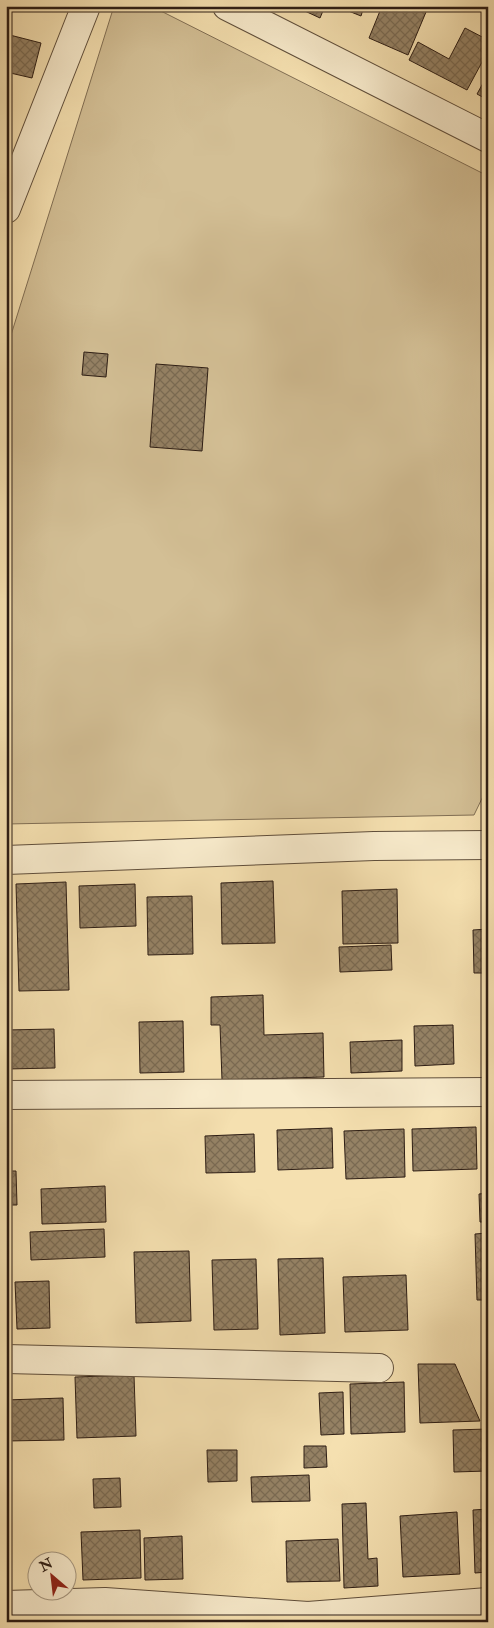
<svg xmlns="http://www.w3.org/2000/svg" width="494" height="1628" font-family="'IM FELL Double Pica',serif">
	<defs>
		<pattern id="building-cross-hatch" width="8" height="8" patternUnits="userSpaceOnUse" patternTransform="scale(1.25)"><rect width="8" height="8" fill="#958265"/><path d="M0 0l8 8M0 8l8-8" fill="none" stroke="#7a6a52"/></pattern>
	</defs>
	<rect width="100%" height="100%" fill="#f5e0b0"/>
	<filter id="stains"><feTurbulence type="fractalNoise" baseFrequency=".004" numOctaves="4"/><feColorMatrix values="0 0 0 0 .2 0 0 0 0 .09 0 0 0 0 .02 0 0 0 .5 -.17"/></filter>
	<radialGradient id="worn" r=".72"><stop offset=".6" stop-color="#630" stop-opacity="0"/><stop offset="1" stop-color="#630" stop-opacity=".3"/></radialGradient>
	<path fill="#d3bf95" stroke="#806e54" d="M114,6h37l337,170v610l-14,29 -468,9v-473z"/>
	<g fill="url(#building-cross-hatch)" stroke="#2d1d14">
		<path d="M294,6h31l-5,12z"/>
		<path d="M336,6h28l-3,10z"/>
		<path d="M382,6h30l14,6 -18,43 -39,-17z"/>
		<path d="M465,28l23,12v11l-21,39 -58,-30 9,-18 31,17z"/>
		<path d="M6,34l35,9 -9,35 -26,-6z"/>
		<path d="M488,74v26l-11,-6z"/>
		<path d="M84,352l24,2 -2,23 -24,-2z"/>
		<path d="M156,364l52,4 -6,83 -52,-4z"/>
		<path d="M273,881l2,62 -53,1 -1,-61z"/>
		<path d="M66,882l3,108 -50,1 -3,-107z"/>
		<path d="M135,884l1,42 -56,2 -1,-42z"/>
		<path d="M397,889l1,54 -55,1 -1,-53z"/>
		<path d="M192,896l1,58 -45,1 -1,-58z"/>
		<path d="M488,929v44h-14l-1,-43z"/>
		<path d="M391,945l1,25 -52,2 -1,-25z"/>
		<path d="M263,995l1,40 59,-2 1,44 -102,3 -2,-55h-9v-28z"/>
		<path d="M183,1021l1,51 -44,1 -1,-51z"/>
		<path d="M453,1025l1,39 -39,2 -1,-40z"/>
		<path d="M54,1029l1,39 -49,1v-39z"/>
		<path d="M402,1040v31l-51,2 -1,-31z"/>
		<path d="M476,1127l1,42 -64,2 -1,-42z"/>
		<path d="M332,1128l1,40 -55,2 -1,-40z"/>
		<path d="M404,1129l1,48 -59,2 -2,-48z"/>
		<path d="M254,1134l1,38 -49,1 -1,-37z"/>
		<path d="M6,1171h10l1,34h-11z"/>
		<path d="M105,1186l1,36 -64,2 -1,-35z"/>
		<path d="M488,1193v29h-8l-1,-28z"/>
		<path d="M104,1229l1,28 -74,3 -1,-28z"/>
		<path d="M488,1233v67h-11l-2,-66z"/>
		<path d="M189,1251l2,70 -55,2 -2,-71z"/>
		<path d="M323,1258l2,75 -45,2 -2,-76z"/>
		<path d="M256,1259l2,70 -44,1 -2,-70z"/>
		<path d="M406,1275l2,55 -63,2 -2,-55z"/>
		<path d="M49,1281l1,47 -33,1 -2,-47z"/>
		<path d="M418,1364h37l25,57 -60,2z"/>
		<path d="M134,1375l2,61 -59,2 -2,-61z"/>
		<path d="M404,1382l1,50 -54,2 -1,-50z"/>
		<path d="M343,1392l1,42 -23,1 -2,-42z"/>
		<path d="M63,1398l1,42 -58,1v-41z"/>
		<path d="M488,1429v42l-34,1 -1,-42z"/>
		<path d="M304,1446h22l1,21 -23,1z"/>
		<path d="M207,1450h30v31l-29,1z"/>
		<path d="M309,1475l1,26 -58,1 -1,-25z"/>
		<path d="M120,1478l1,29 -27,1 -1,-29z"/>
		<path d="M366,1503l2,56 9,-1 1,28 -34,2 -2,-84z"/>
		<path d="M488,1509v63l-13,1 -2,-63z"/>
		<path d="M457,1512l3,62 -57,3 -3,-61z"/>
		<path d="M140,1530l1,48 -58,2 -2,-48z"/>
		<path d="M182,1536l1,43 -38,1 -1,-42z"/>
		<path d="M338,1539l2,42 -53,1 -1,-41z"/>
	</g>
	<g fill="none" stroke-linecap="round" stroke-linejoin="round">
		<defs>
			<g id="street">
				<path d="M227,6l261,132"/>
				<path d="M6,209l80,-203"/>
				<path d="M6,860l368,-14 114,-1"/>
				<path d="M6,1095l482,-3"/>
				<path d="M6,1359l373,9"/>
				<path d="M6,1605l99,-3 203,14 180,-14"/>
			</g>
		</defs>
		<use href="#street" stroke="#5f4e3b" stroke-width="30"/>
		<use href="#street" stroke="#f8ebcc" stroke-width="28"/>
	</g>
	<rect width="494" height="1628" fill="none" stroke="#f5e0b0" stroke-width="25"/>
	<rect x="8" y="8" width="479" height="1613" fill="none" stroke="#2d1d14" stroke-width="2.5"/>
	<rect x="12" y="12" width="469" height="1603" fill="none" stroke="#2d1d14"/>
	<g transform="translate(52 1576) rotate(332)"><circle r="24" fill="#f8ebcc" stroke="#a79982"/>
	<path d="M0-4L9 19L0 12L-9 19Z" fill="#8f2418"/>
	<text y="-8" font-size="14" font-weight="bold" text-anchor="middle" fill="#2d1d14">N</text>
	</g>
	<rect width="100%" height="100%" filter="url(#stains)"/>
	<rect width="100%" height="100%" fill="url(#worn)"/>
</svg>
